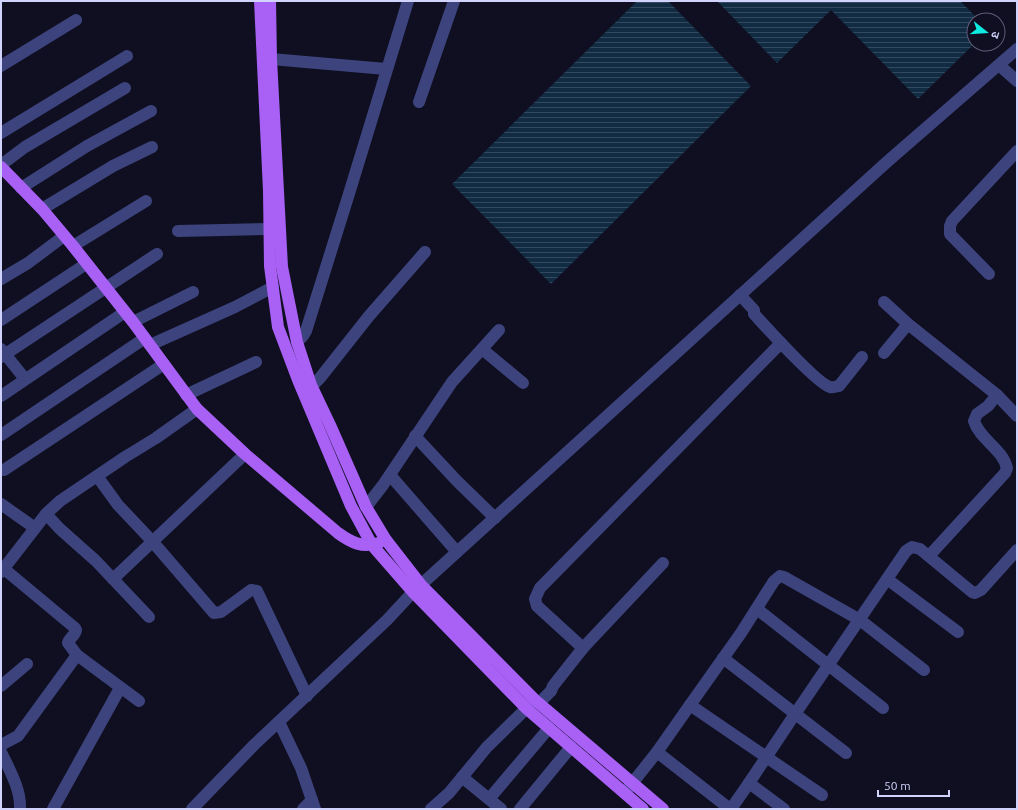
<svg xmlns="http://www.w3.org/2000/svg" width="1018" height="810" font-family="Ubuntu,'Noto Sans Devanagari',sans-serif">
	<defs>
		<pattern id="water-rules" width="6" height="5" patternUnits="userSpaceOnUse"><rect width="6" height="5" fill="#112b43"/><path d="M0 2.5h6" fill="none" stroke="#33495f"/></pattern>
	</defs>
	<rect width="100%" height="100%" fill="#0f0f21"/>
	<g fill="url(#water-rules)">
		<path d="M637,1h31l83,85 -200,198 -99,-100z"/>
		<path d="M717,1h243l19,19h-5v24l-56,55 -87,-89 -54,53z"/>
	</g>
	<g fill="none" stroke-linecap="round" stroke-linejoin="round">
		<g stroke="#3d437d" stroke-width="12">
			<path d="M271,59l115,10"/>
			<path d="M999,65l18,16"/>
			<path d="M1,66l75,-46"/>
			<path d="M419,102l35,-101"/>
			<path d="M1,133l126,-77"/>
			<path d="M1,165l24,-18 100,-59"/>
			<path d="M21,188l66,-42 64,-35"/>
			<path d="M42,209l71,-43 39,-19"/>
			<path d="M178,231l91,-2"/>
			<path d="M73,246l73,-45"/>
			<path d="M989,274l-39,-40v-8l2,-5 65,-70"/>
			<path d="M1,279l27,-16 36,-27"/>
			<path d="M740,295l14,15v4c12,13 63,70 76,73 3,1 7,-1 9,-1l23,-29"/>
			<path d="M884,302l24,22 89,71 -9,11 -11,8 -3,7c6,19 28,27 33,47l-2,5 -76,83"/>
			<path d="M1,320l85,-56"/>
			<path d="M133,322l60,-30"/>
			<path d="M297,342l6,-6 3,-5 42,-134 60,-196"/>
			<path d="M150,345l85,-38 38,-20"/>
			<path d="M1,349l24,30"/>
			<path d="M482,349l41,34"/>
			<path d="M884,353l24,-29"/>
			<path d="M1,357l156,-103"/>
			<path d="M302,389l13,-6 5,-5 49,-62 56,-64"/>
			<path d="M186,395l70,-33"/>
			<path d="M997,395l20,21"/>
			<path d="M1,396l124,-84"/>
			<path d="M1,435l144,-97"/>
			<path d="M415,436l42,45 38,37"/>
			<path d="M4,470l160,-106"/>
			<path d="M390,475l67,77"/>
			<path d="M97,476l21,29 34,36 62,72 7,-1 30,-22 6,1 50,105"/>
			<path d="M1,504l34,24"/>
			<path d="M366,507l17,-22 69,-103 47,-52"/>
			<path d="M46,514l14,15 36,32 53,56"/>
			<path d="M3,568l72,60 1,2c-1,6 -7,8 -8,13l9,12 62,46"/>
			<path d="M1,572l45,-58 14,-13 65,-44 31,-19 41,-29"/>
			<path d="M113,579l132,-125"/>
			<path d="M887,579l71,53"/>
			<path d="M757,609l126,99"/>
			<path d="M583,648l-46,-42 -2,-7 5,-11 241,-245"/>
			<path d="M723,658l123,95"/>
			<path d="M1,686l26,-22"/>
			<path d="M539,703l12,-12 2,-5 30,-38 80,-85"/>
			<path d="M690,705l132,90"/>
			<path d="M279,722l22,46 14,41"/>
			<path d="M1,745l17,-9 59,-81"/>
			<path d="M1,752c8,17 20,37 19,57"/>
			<path d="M657,752l73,57"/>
			<path d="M462,777l39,32"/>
			<path d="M749,783l35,26"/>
			<path d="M626,791l31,-39 33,-47 51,-72 33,-52 6,-5 4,1 76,43 64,50"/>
			<path d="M489,799l60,-71"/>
			<path d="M53,809l67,-121"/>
			<path d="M192,809l62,-64 133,-125 26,-28 44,-40 431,-391 129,-112"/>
			<path d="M303,809l9,-9"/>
			<path d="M431,809l18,-16 38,-46 46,-45"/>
			<path d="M520,809l51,-62"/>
			<path d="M731,809l18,-26 46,-69 111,-163 6,-4 8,2 52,43 3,1 6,-3 36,-40"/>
		</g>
		<g stroke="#a860f5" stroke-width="12">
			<path d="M260,1l9,190 1,75 8,61 20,53 53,126 21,39 41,47 114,117 116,100"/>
			<path d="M270,1l1,58 11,208 15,75 14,43 19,40 36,82 20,33 35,45 114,115 128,109"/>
			<path d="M1,167l41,42 31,37 60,76 64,87 48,45 93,79c14,10 24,15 41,10"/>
		</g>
	</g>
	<rect width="1018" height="810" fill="none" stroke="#d2d3fc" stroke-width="4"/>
	<g transform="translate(986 32) rotate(107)"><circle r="19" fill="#0f0f21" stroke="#5d5d79"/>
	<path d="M0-3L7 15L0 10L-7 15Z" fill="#0febe2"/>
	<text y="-6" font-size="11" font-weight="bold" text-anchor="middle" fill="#d2d3fc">उ</text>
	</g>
	<path d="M878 790v6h71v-6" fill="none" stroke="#d2d3fc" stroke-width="2"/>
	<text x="884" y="790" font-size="12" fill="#d2d3fc" stroke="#0f0f21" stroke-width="3" paint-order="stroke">50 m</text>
</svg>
